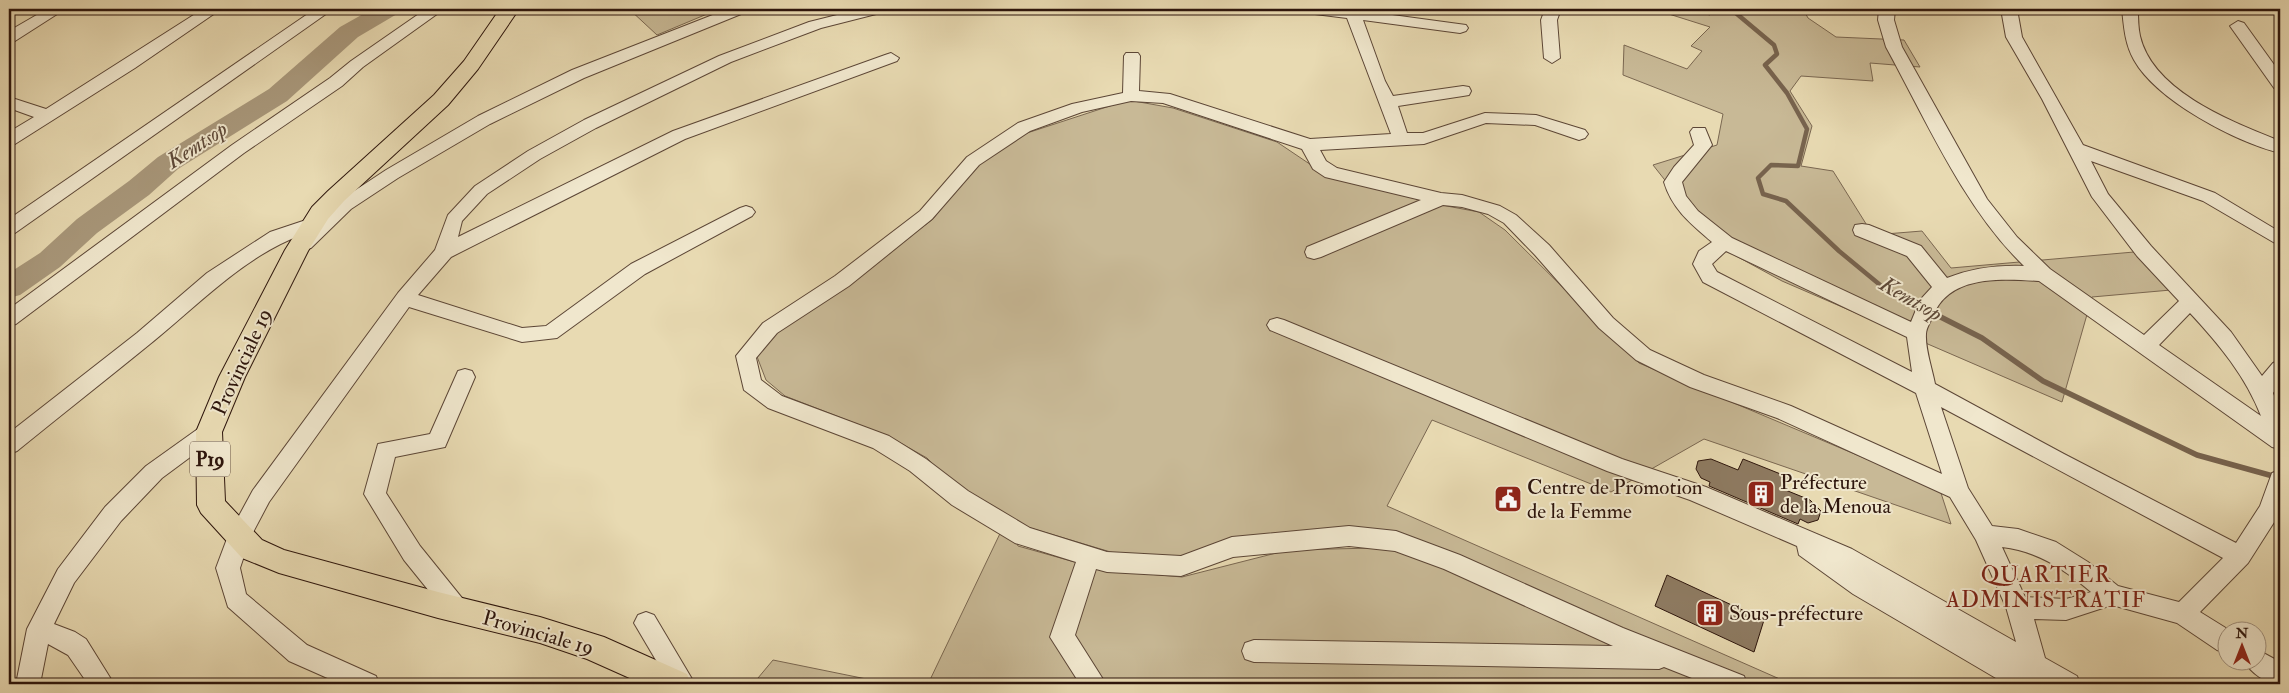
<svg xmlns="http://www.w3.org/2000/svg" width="2289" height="693" font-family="'IM FELL Double Pica',serif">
	<rect width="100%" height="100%" fill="#e8dab2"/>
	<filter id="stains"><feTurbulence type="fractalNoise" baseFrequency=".004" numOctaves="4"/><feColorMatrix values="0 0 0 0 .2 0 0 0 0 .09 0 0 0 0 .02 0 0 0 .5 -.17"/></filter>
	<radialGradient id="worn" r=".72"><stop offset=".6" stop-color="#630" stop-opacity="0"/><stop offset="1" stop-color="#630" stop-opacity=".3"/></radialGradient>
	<g fill="#c8b996" stroke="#7a6751" fill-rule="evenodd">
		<path d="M629,9h90l-62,26z"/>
		<path d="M1653,9h32l25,6v-6h93l5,9 28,19 68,3 16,27 -50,-4 3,18 -72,-5 -11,15 22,35 -11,40 32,5 40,64 49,-4 29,37 183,-16 37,38 -79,7 -30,105 -280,-121 -66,-36 -63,-80 64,-20 6,-31 -100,-39 1,-30 63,24 15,-18 -11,-5 19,-19z"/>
		<path d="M1128,100l45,8 104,34 49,33 110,29 43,8 26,18 134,133 301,127 11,34 -247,-85 -93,53 -179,-72 -45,86 404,178h-863l78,-163 -42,-26 -37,-37 -39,-22 -103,-40 -19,-16 -10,-26 20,-22 156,-112 44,-55 48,-31zM1007,521l107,32 71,4 195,-27 -6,18 -86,2 -106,27 -79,-7 -85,-24z"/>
		<path d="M773,660l118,24h-138z"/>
	</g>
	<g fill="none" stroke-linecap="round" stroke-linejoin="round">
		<path stroke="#77634e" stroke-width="4.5" d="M1731,9l43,36 3,9 -12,11 22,28 20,36 -9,37 -27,-1 -13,13 5,16 23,7 53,50 46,38 33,16"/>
		<path stroke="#77634e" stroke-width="5.5" d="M1915,304l67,34 61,43 154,74 83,23"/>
		<path fill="#a8977a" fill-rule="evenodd" d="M372,9h29l-4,5 -39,23 -71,64 -109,68 -29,26 -52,38 -37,34 -40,28 -11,3v-25l31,-20 37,-34 52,-38 29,-24 111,-68 71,-62z"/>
	</g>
	<g fill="#8e7b62" stroke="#2d150c">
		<path d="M1711,459l27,11 5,-11 45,18 -5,12 27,11 11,11 -3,9 -10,3 -8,-4 -2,5 -89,-38 1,-4 -9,-4 -5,-9 2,-8z"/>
		<path d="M1667,575l97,45 -10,32 -99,-46z"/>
	</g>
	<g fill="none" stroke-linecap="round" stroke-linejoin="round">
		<defs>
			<g id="minor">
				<path d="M47,9h18l-50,32 -6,2v-12z"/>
				<path d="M203,9h18l-86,59 -120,76 -6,1v-13l25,-15 -25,-9v-11l37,12z"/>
				<path d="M315,9h18l-318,224 -6,1v-15z"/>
				<path d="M426,9h18l-81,58 -21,19 -98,67 -228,171 -7,2v-17l223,-164 98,-67 21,-17z"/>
				<path d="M728,9h21l-3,3 -162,66 -94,46 -92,54 -47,31 -40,39 -7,2 -7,-2 -2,-5 6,-8c-58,22 -103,70 -151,109 -44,36 -89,71 -133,107l-8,3v-21l128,-100 70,-60 63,-41 39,-13 11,-1 19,-17 47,-31 92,-54 94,-46z"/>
				<path d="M861,9h26l-3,3 -63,16 -90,34 -135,66 -56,31 -53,35 -25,27 -4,16 215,-106 212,-76 6,-2 8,5 -2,3 -212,78 -234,118 -33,38 104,33 24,-2 85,-62 109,-56 6,-2 6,2 3,4 -3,4 -107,58 -88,64 -35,4 -113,-35 -140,195 -19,36 -10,30 6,26 61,51 69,31 3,8h-38l-52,-23 -61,-54 -12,-39 12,-32 25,-46 145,-197 37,-43 13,-35 27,-29 53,-35 56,-31 135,-64 90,-34z"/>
				<path d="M1307,9h41l118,16 2,3 -2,3 -6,2 -97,-13 22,61 8,15 70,-10 6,1 2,4 -2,4 -6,1 -65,10 9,27h16l62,-20 51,2 49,15 3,4 -3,4 -6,2 -44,-15 -49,-2 -62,21 -104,6 6,11 11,7 104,25 21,2 38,11 16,9 33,30 64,73 37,32 54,25 87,31 151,68 -26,-81 -213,-111 -10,-18 6,-13 13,-9c-21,-18 -40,-33 -48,-60l10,-15 20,-22 -4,-13 3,-4h12l7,17 -30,37 4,14 12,15 34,27 179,84 9,-22 12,-13 -25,-31 -52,-21 -2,-5 2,-5 7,-1 7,1 52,21 26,32c26,-10 49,-13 77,-12 -60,-58 -98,-146 -138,-219l-8,-27 1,-11h16l-1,11 8,27 85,152 30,38 33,32 94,66 35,-34 -42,-45 -45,-59 -50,-98 -36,-62 -5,-28h16l5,28 61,108 132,48 65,39v14l-77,-45 -112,-40 17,33 43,52 80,86 31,44 11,-13 7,-3v23l-7,10 7,20v36l-8,-2 -233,-166c-36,-2 -90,-7 -106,35 -2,5 -7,12 -7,18 -1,15 6,34 9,50l129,70 172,89 24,-37 12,-33 8,-3v41l-2,5 -30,47 -48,49 29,18h-3v23l-9,-3 -40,-27 -65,-18 -46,15 -32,-1 11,39 32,18 3,8 -37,-2 -37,2 -153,-90 -54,-39 -2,-9 -107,-46 -83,-29 -337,-141 -3,-5 3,-5 7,-2 7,2 338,139 84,28 146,62 164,93 -10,-35 -30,-67 -26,-43 -173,-79 -87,-31 -54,-27 -37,-32 -64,-73 -31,-32 -16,-9 -26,-7 -19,-2 -122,52 -7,2 -7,-2 -2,-5 2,-5 114,-47 -96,-23 -12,-8 -11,-20 -139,-46 -32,-2 -49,11 -52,19 -51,34 -47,54 -83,67 -72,47 -21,25 5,22 21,16 107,40 37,23 42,32 62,37 77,24 74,4 51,-19 117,-11 47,5 64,24 163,73 121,48 3,8h-40l-43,-17 -5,2 -405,-7 -9,-3 -3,-8 3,-8 9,-3 359,6 -169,-77 -49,-18 -46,-5 -116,11 -52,19 -74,-4 -11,-3 -21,66 31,49h-26l-30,-47 26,-75 -61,-19 -63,-38 -42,-34 -37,-23 -105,-40 -24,-18 -8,-34 27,-33 72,-47 85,-65 47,-54 51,-34 54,-19 51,-11 1,-37 2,-3h12l2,3 -1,35 31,3 140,45 81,-5 -44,-116 -32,-4zM1726,251l181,86 5,35 -195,-100 -5,-8zM2190,313c29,31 56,64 71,103l-102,-71zM1941,407l282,151 -44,44 -61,-16 -30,-24 -32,-20 -38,-13 -26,-3 -24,-38zM2002,547c35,4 62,22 89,45l-25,7 -41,-2z"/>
				<path d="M1545,9h16l-4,11 3,38 -8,5 -8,-5 -3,-38z"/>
				<path d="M2122,9h16c0,9 0,18 2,27 13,56 93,86 140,105v12c-44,-11 -123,-52 -146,-93 -9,-16 -10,-32 -12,-51z"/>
				<path d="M2238,21l6,2 36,50v16l-6,-1 -44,-62z"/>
				<path d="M465,369l7,2 3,6 -30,70 -50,10 -9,36 34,53 46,57 4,7 -4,7 -8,4 -8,-4 -46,-57 -40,-66 14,-50 52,-10 28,-63z"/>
				<path d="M209,424l7,2 4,6 -4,6 -54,40 -41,43 -47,62 -20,41 21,8 11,7 28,45h-26l-20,-29 -20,-11 -8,40h-24l11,-55 31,-60 47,-62 41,-41 56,-40z"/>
				<path d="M646,612l8,3 41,69h-25l-36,-61 4,-8z"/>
				<path d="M2256,649l24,13v22c-13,0 -30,-11 -36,-24h12z"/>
			</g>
			<path id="major" d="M500,9h19l-41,60 -30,36 -104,96 -16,18 -20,32 -63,126 -23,55 3,69 37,39 22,10 154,42 102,25 64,20 83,37 4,10h-48l-56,-25 -47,-16 -102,-25 -159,-45 -37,-15 -41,-45 -4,-8 -1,-73 23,-55 66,-127 27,-43 16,-16 106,-96 30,-34z"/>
		</defs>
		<use href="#minor" stroke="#5c4636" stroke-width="2"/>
		<use href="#major" stroke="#2d150c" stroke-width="2"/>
		<use href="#minor" fill="#f0e7cd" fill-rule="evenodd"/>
		<use href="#major" fill="#e8dab2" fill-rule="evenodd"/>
	</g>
	<defs>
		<symbol id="building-square" viewBox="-11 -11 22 22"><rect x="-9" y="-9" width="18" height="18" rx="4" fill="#8f2418" stroke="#f0e7cd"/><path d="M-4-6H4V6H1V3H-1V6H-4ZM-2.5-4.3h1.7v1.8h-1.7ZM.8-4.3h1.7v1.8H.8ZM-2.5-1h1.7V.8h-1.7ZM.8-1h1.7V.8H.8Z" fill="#fff"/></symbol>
		<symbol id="civic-square" viewBox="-11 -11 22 22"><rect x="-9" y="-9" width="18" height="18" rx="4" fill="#8f2418" stroke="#f0e7cd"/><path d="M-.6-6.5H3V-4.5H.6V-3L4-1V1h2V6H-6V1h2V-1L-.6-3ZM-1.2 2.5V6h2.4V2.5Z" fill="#fff"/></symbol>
	</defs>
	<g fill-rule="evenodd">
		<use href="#building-square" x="1745" y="478" width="32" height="32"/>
		<use href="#civic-square" x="1492" y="483" width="32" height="32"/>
		<use href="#building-square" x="1694" y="597" width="32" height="32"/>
	</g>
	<g text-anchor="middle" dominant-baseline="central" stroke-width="4" stroke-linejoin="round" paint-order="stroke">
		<rect fill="#f0e7cd" stroke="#685446" stroke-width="1" x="190" y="441.5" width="40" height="35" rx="4"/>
		<g font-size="20" font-weight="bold" fill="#2d150c">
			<text x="210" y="459">P19</text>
		</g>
		<g font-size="21" fill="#2d150c" stroke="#f0e7cd">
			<text transform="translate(242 362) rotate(-65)">Provinciale 19</text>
			<text transform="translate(538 633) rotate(16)">Provinciale 19</text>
		</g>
		<g font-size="21" fill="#2d150c" stroke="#f0e7cd" text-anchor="start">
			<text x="1780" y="482">Préfecture<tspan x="1780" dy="24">de la Menoua</tspan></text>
			<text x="1527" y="487">Centre de Promotion<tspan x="1527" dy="24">de la Femme</tspan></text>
			<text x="1729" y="613">Sous-préfecture</text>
		</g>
		<g font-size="22" font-style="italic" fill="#5e4938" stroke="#f0e7cd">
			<text transform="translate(197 145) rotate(-33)">Kemtsop</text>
			<text transform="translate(1911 299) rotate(30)">Kemtsop</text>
		</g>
		<g font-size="22" letter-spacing="1" fill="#7a1f14" stroke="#f0e7cd">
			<text x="2046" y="575">QUARTIER<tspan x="2046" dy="25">ADMINISTRATIF</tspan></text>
		</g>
	</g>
	<rect width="2289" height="693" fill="none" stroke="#e8dab2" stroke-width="30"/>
	<rect x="10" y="10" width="2269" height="673" fill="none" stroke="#2d150c" stroke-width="2.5"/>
	<rect x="15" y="15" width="2259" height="663" fill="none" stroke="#2d150c"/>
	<g transform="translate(2242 646)"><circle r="24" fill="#f0e7cd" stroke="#a29380"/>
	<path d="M0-4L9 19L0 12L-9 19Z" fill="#8f2418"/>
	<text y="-8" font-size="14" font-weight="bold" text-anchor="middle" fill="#2d150c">N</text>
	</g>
	<rect width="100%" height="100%" filter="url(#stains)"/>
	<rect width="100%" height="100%" fill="url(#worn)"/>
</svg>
